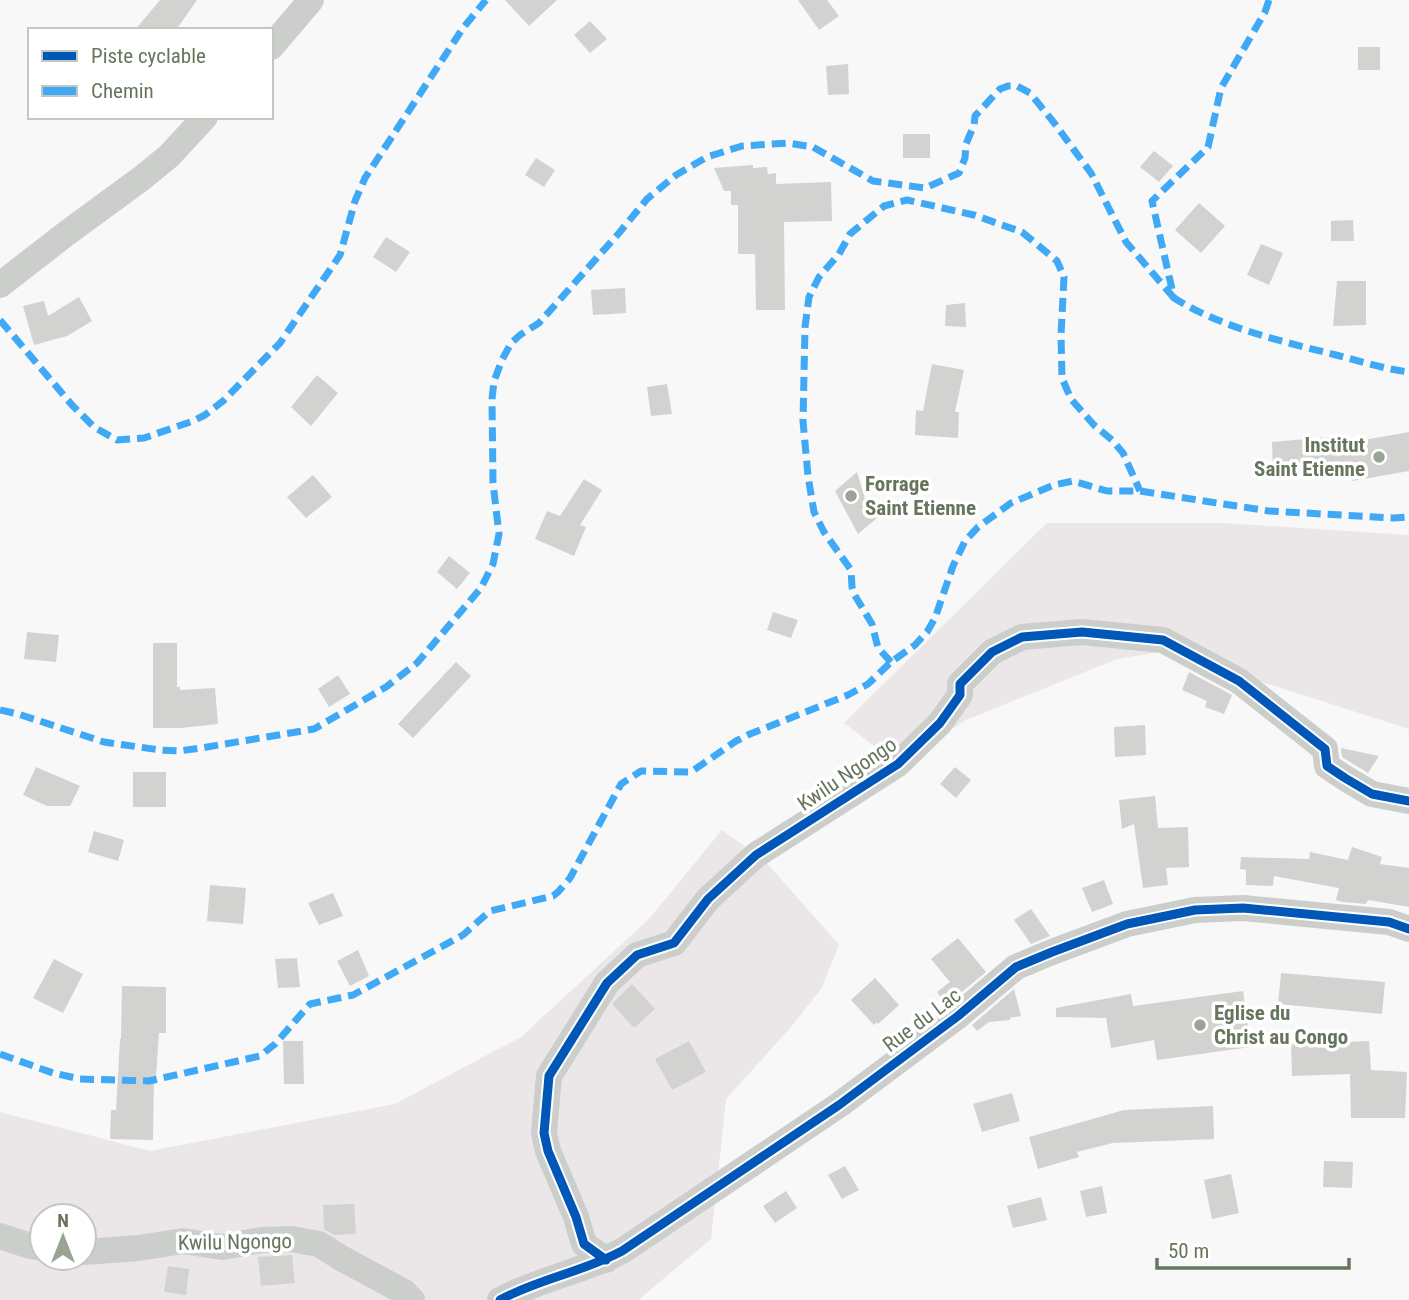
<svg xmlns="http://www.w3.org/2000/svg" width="1409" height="1300" font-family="'Roboto Condensed',sans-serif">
	<rect width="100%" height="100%" fill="#f8f8f8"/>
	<g fill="#ebe6e8" fill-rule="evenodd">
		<path d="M1047,523h176l186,12v194l-175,-56 -45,-26 -72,12 -151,61 -68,44 -54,-41z"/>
		<path d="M722,830l43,31 74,84 -18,44 -30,38 -65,72 -15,140 -73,61h-638v-188l150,39 245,-47 126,-67 128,-118zM42,1216h42v42h-42z"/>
	</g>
	<g fill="#d2d3d1">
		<path d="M160,0h37l-21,30h-41z"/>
		<path d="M505,0h52l-28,26z"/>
		<path d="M798,0h29l12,16 -20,14z"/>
		<path d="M590,21l17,18 -17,14 -16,-18z"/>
		<rect x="1358" y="47" width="22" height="23"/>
		<path d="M848,64l1,30 -21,1 -2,-29z"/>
		<rect x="903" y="134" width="27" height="24"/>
		<path d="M1154,151l19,15 -14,16 -19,-15z"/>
		<path d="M536,158l19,12 -11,17 -19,-12z"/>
		<path d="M753,165v3l14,-1 1,7 8,-1v11l55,-2 1,39 -48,1 1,88h-29l-1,-56h-17v-49h-7v-14h-7l-10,-23z"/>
		<path d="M1199,203l26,23 -24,27 -26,-23z"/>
		<path d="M1353,220l1,21h-23v-20z"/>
		<path d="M386,237l24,15 -14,20 -23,-15z"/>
		<path d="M1261,244l22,9 -14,32 -22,-10z"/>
		<path d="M1337,281h29v44l-33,1z"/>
		<path d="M625,288l1,25 -33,2 -2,-25z"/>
		<path d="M79,297l13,24 -25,15 -33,9 -11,-39 21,-5 4,15z"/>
		<path d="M965,303l1,24 -21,-1 1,-21z"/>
		<path d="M932,364l32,6 -9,42h4l-1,26 -43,-3 1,-25 7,1z"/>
		<path d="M317,375l21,18 -27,33 -20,-19z"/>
		<path d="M667,384l5,30 -21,2 -4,-29z"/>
		<path d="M1409,432v39l-57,10 -2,-11 -77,5 -1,-33 68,-6 1,8z"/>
		<path d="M857,472l9,30 11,16 -19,16 -23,-43z"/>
		<path d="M313,475l19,22 -26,21 -19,-21z"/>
		<path d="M584,479l18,11 -22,35 6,2 -12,29 -39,-17 12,-28 13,5z"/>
		<path d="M449,556l21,17 -13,16 -20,-17z"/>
		<path d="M773,612l25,8 -7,18 -24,-8z"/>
		<path d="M27,632l32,3 -3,27 -32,-3z"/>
		<path d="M153,643h24v44h3v3l35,-2 3,36 -37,4h-28z"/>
		<path d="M456,662l15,14 -58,62 -15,-14z"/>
		<path d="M1189,672l43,23 -8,19 -19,-7 2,-6 -25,-11z"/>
		<path d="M338,675l12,19 -21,13 -11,-18z"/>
		<path d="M1145,725l1,30 -31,2 -1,-30z"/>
		<path d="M1341,748l38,8 -11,17 -26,-16z"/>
		<path d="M36,767l44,19 -10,20h-23l-24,-11z"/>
		<path d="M955,767l16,13 -15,18 -16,-14z"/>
		<rect x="133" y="772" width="33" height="35"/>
		<path d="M1155,796l3,32 30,-1 1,40 -23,1 2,17 -25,3 -9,-64 -12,5 -3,-29z"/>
		<path d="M94,831l30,9 -6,21 -30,-9z"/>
		<path d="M1352,847l30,10 -2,7 29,4v39l-41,-7 -2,4 -24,-2 -6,-2 3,-12 -65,-12 -1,10 -27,-1v-15l-6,-1 1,-12 68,2 1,-7 38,8z"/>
		<path d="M1104,880l9,24 -21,8 -10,-24z"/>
		<path d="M210,885l36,3 -3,36 -36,-3z"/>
		<path d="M333,893l10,23 -24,9 -11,-22z"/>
		<path d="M1031,909l19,27 -19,8 -17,-24z"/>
		<path d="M958,938l28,34 -40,33 -9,-13 13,-10 -19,-23z"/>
		<path d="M358,950l11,26 -19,10 -13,-25z"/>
		<path d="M297,958l3,29 -22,1 -3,-29z"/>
		<path d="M54,959l29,15 -20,39 -30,-15z"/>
		<path d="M1281,973l104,9 -3,32 -104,-10z"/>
		<path d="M875,978l24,27 -21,19 -1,-2 -3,3 -23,-25z"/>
		<path d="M632,984l23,25 -21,19 -22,-24z"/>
		<path d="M122,986l44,1v46h-7l-3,45 -2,-1 -1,63 -43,-1 1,-29h5l4,-71h1z"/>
		<path d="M1014,989l7,27 -11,2v2l-21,2 -12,9 -5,-6z"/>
		<path d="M1243,991l8,56 -94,13 -3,-20 -43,8 -5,-30 -50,-1v-9l75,-14 2,12z"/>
		<path d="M283,1041h20l1,43h-20z"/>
		<path d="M689,1041l17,31 -34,18 -17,-31z"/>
		<path d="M1369,1041l2,29 36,2 -2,46h-54l-1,-44 -58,2 -1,-32z"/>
		<path d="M1012,1093l8,28 -38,11 -9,-28z"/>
		<path d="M1213,1106l1,33 -101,4 -36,9 2,5 -41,12 -9,-32 95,-27z"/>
		<path d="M1324,1161l29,1 -1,26 -29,-1z"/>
		<path d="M845,1166l14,24 -17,9 -14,-24z"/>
		<path d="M1231,1174l8,39 -27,6 -8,-39z"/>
		<path d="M1102,1186l5,27 -21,4 -6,-26z"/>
		<path d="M786,1191l11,17 -22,15 -12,-17z"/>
		<path d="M1041,1197l6,23 -34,8 -6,-22z"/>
		<path d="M354,1204l2,30 -22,1 -10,-6 -1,-24z"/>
		<path d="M292,1255l3,28 -34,3 -3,-29z"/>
		<path d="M168,1266l21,3 -3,26 -22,-3z"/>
	</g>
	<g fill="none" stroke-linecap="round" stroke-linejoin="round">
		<g stroke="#cccecb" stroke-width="26">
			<path d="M271,47l40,-47"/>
			<path d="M0,285l67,-52 75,-55 27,-22 36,-39"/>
			<path d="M0,1236l30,10 12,2"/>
			<path d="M84,1252l55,-4 44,-7 39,6 40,-7 29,-1 28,5 22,14 63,34 8,8"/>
			<path d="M606,1260l-22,-16 -8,-27 -28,-66 -4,-18 5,-57 58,-93 30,-28 37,-12 34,-44 48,-44 142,-91 42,-41 20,-28v-11l32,-32 30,-15 60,-5 81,8 76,41 86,68 2,17 18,12 27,16 37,7"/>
			<path d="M500,1300c38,-21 83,-28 122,-49l217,-146 119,-89 58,-49 36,-15 75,-28 68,-14 48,-2 146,14 20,7"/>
		</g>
		<g stroke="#3fa9f5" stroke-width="7" stroke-dasharray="14 7" stroke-linecap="butt">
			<path d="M1269,0l-4,12 -44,76 -13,59 -56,54 22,97c48,30 107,43 162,57 24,6 48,14 73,17"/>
			<path d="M0,320l72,85 22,22 23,13 27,-2 49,-17 12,-6 18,-14 57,-58 60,-88 15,-54 10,-23 98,-150 23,-28"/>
			<path d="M891,662l-13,-14 -6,-24 -18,-30 -2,-7 -1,-17 -27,-38 -10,-20 -6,-36 -5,-55 2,-94 4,-30 10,-20 20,-23 11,-20 34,-28 23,-6 67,15 48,17 35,29 7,16 -3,58 1,43 9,21 23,26 18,15 11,13 17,38"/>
			<path d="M0,710l18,4 86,28 56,8 19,1 22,-3 113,-19 72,-42 31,-24 64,-75 12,-24 6,-30 -6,-51 -1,-84 2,-18 8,-21 9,-17 9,-8 19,-12 80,-90 28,-34 29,-24 31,-18 35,-11 46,-3 25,4 60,34 52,7 34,-15 6,-15 1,-14 8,-19 1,-9 25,-27 8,-3h9l13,7 25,31 36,49 35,69 48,56"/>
			<path d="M0,1054l53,19 27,6 69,2 111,-25 15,-12 35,-40 43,-9 110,-60 27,-24 63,-15 5,-4 12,-14 51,-94 20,-13 50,1 45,-31 14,-7 98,-39 20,-11 23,-22 24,-17 12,-13 8,-14 18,-52 12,-25 13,-14 33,-24 43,-18 19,-4 34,10h33l129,20 125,7 15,-1"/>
		</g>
		<defs>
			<g id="cycleway">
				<path d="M606,1260l-22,-16 -8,-27 -28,-66 -4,-18 5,-57 58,-93 30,-28 37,-12 34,-44 48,-44 142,-91 42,-41 20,-28v-11l32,-32 30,-15 60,-5 81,8 76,41 86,68 2,17 18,12 27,16 37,7"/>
				<path d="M500,1300c38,-21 83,-28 122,-49l217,-146 119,-89 58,-49 36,-15 75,-28 68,-14 48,-2 146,14 20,7"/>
			</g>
		</defs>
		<use href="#cycleway" stroke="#fff" stroke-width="13"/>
		<use href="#cycleway" stroke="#0057b8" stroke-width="9"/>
	</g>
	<g fill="#99a493" stroke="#fff" stroke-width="2.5">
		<circle cx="1379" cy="457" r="7"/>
		<circle cx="851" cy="496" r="7"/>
		<circle cx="1200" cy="1025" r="7"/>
	</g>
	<g text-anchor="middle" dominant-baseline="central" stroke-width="7" stroke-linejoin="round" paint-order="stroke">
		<g font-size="21" font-weight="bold" fill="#66765c" stroke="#fff" text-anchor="start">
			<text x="1365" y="445" text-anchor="end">Institut<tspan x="1365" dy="24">Saint Etienne</tspan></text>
			<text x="865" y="484">Forrage<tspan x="865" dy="24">Saint Etienne</tspan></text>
			<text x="1214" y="1013">Eglise du<tspan x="1214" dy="24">Christ au Congo</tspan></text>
		</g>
		<g font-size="21" fill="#66765c" stroke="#fff">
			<text transform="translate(847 774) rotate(-34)">Kwilu Ngongo</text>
			<text transform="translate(922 1020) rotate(-37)">Rue du Lac</text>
			<text transform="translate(235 1242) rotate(-1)">Kwilu Ngongo</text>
		</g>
	</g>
	<rect x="28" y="28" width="245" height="91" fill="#ffffff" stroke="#c2c8be" stroke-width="2"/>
	<rect x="42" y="51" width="35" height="10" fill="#0057b8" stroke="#c2c8be" stroke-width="2"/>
	<text x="91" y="63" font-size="21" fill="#66765c">Piste cyclable</text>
	<rect x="42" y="86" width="35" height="10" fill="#3fa9f5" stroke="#c2c8be" stroke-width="2"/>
	<text x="91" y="98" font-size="21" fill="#66765c">Chemin</text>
	<g transform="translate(63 1237)"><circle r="33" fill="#ffffff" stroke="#c2c8be" stroke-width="2"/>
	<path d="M0-5L12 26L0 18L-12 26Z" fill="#99a493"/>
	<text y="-10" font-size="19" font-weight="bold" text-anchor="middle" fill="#66765c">N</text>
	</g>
	<path d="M1157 1258v10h192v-10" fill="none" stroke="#66765c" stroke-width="3.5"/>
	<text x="1168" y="1258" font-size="21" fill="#66765c" stroke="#ffffff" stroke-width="5" paint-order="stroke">50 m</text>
</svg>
